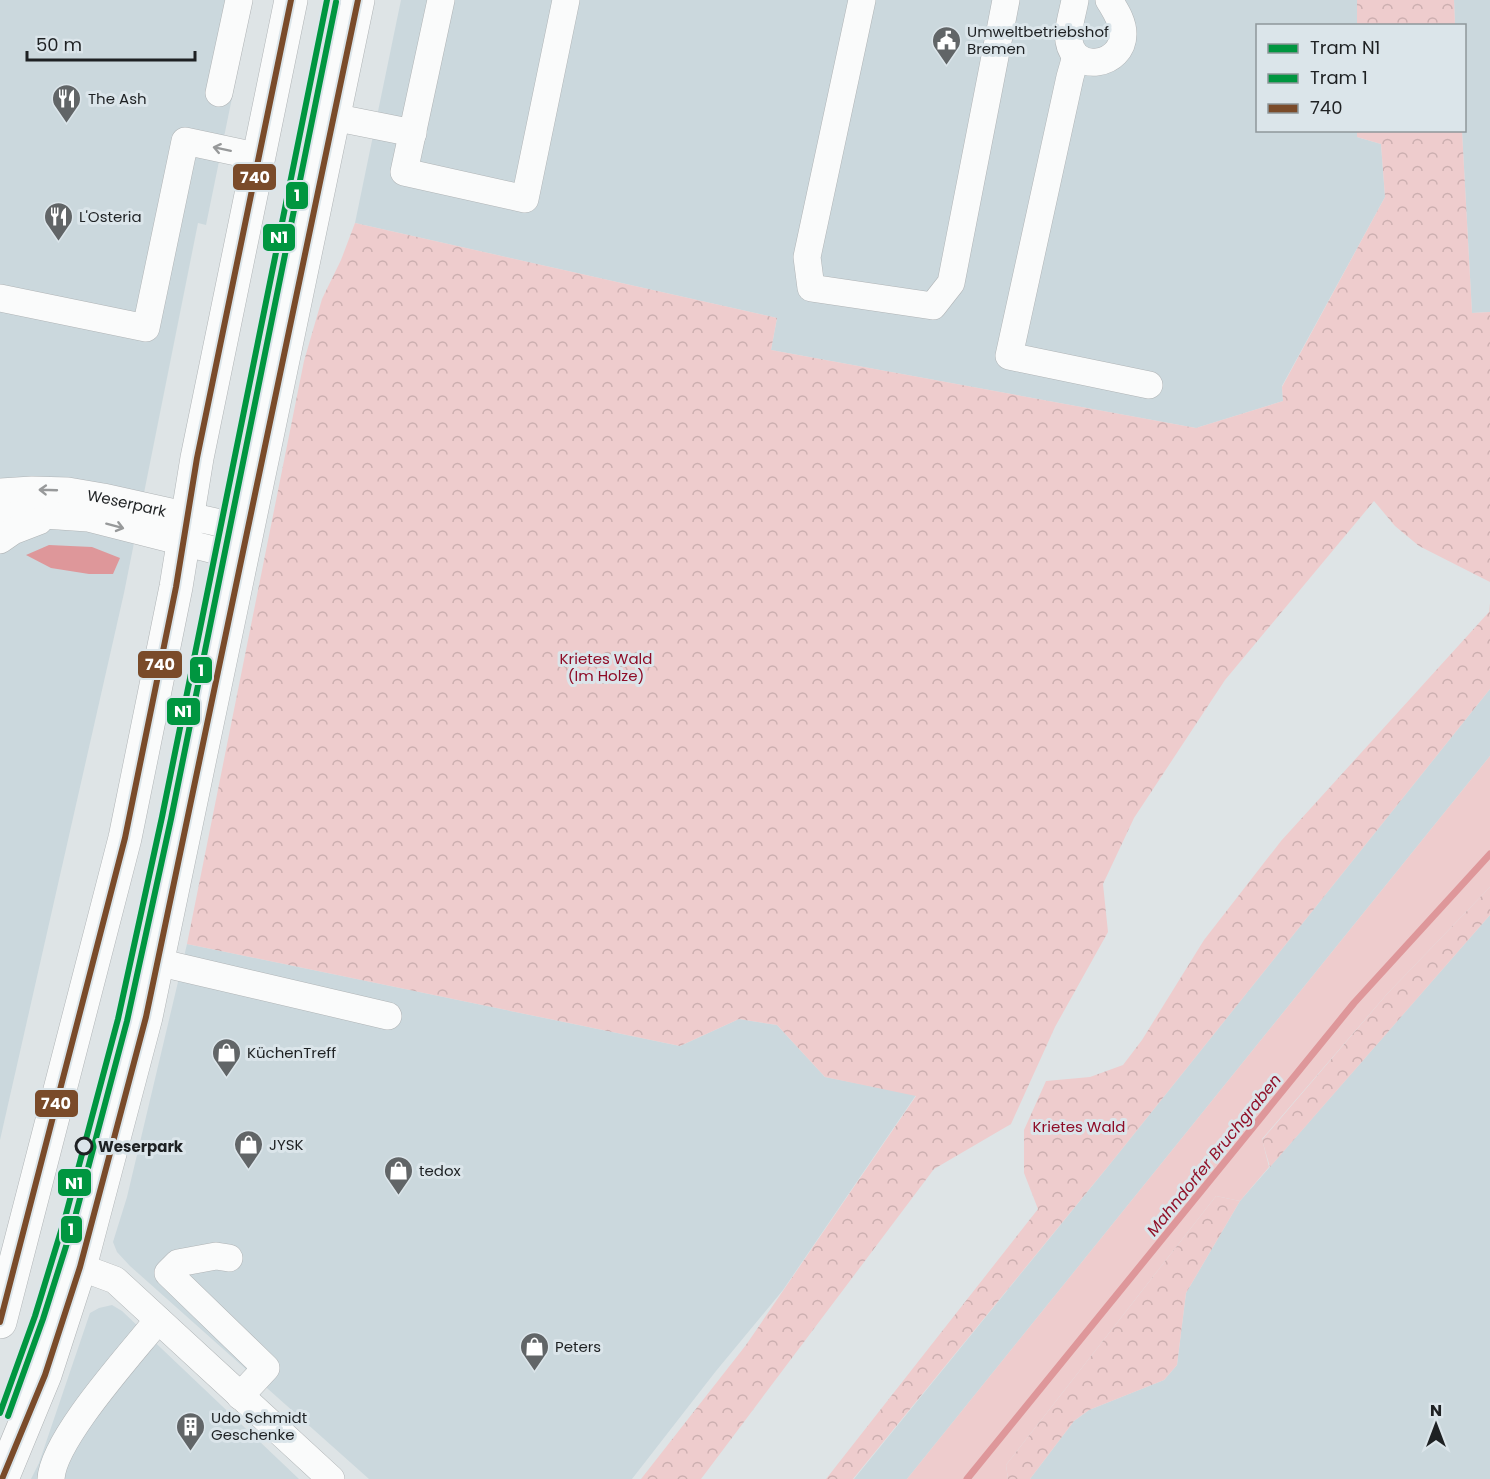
<svg xmlns="http://www.w3.org/2000/svg" width="1490" height="1479" font-family="Poppins,sans-serif">
	<defs>
		<pattern id="forest-crowns" width="20" height="18" patternUnits="userSpaceOnUse" patternTransform="scale(1.5)"><rect width="20" height="18" fill="#eecccd"/><path d="M2 6a3 3 0 1 1 6 0M12 15a3 3 0 1 1 6 0" fill="none" stroke="#ccafb0"/></pattern>
	</defs>
	<rect width="100%" height="100%" fill="#dee4e6"/>
	<g fill="#cbd8dd">
		<path d="M0,0h252l-46,225 -8,-2 -74,370 -124,547z"/>
		<path d="M401,0h956v25l-99,1v104l99,1v6l24,7 4,53 -103,189 1,15 -87,27 -425,-78 6,-32 -422,-95z"/>
		<path d="M1454,0h36v312l-18,1 -10,-182 2,-1v-104l-9,-1z"/>
		<path d="M1490,689v67l-583,723h-53l260,-320z"/>
		<path d="M1490,915v564h-460l44,-58 15,-11 75,-30 13,-15 9,-72 54,-92z"/>
		<path d="M187,944l493,102 59,-27 38,6 48,52 91,18 -133,195 -67,81 -84,108h-263l-239,-213 -13,-14 -4,-10 14,-45z"/>
		<path d="M112,1305l10,6 177,168h-268l8,-16 51,-150 9,-5z"/>
	</g>
	<path fill="#eecccd" d="M1490,756v131l-103,107 -125,145 7,28 -29,34 -24,-5 -210,269 2,14h-101z"/>
	<g fill="url(#forest-crowns)">
		<path d="M1357,0h97l1,25h-98z"/>
		<path d="M1357,131h105l10,182 18,-1v270l-71,-36 -24,-20 -21,-25 -149,179 -91,138 -31,66 5,48 -53,95 -44,97 -77,45 -233,310h-60l105,-134 170,-249 -91,-19 -48,-52 -38,-6 -59,27 -493,-102 117,-583 18,-62 19,-39 14,-37 422,95 -6,32 425,78 87,-27 -1,-14 103,-190 -4,-53 -24,-7z"/>
		<path d="M1490,603v86l-376,470 -261,320h-27l212,-270 -14,-36v-43l22,-49 44,-4 33,-12 19,-25 62,-100 77,-99 208,-229z"/>
		<path d="M1490,887v28l-220,252 -8,-27 125,-146z"/>
		<path d="M1216,1196l24,5 -54,92 -9,72 -13,15 -75,30 -15,11 -44,58h-22l-2,-14z"/>
	</g>
	<path fill="#de979a" d="M49,545l43,2 28,11 -7,16h-24l-38,-6 -25,-13z"/>
	<g fill="none" stroke-linecap="round" stroke-linejoin="round">
		<path stroke="#de979a" stroke-width="7" d="M967,1479l387,-476 136,-149"/>
		<defs>
			<g id="minor">
				<path d="M441,0l-37,172 121,27 41,-199"/>
				<path d="M862,0l-55,257 4,31 122,18 18,-23 55,-283"/>
				<path d="M1075,0c-2,12 -8,29 -6,41 5,33 54,25 54,-7 0,-13 -8,-24 -14,-34"/>
				<path d="M1076,56l-6,21 -61,279 140,29"/>
				<path d="M219,93l20,-93"/>
				<path d="M333,117l80,16"/>
				<path d="M0,298l146,30 39,-187 75,16"/>
				<path id="s1" d="M0,492l32,-2 36,1 35,6 117,26 26,17"/>
				<path d="M0,517l30,-3 58,4 126,32 32,-10"/>
				<path d="M0,540l13,-9 26,-10"/>
				<path d="M157,962l231,54"/>
				<path d="M229,1258l-13,-2 -38,7 -10,10 98,95 -26,28"/>
				<path d="M80,1267l35,13 216,199"/>
				<path d="M51,1479c2,-40 80,-125 107,-159"/>
			</g>
			<g id="major">
				<path d="M0,1322l125,-484 51,-251 21,-129 94,-458"/>
				<path d="M2,1479l43,-104 35,-108 66,-250 212,-1017"/>
			</g>
		</defs>
		<use href="#minor" stroke="#b0b4b6" stroke-width="28"/>
		<use href="#major" stroke="#b0b4b6" stroke-width="34"/>
		<use href="#minor" stroke="#fafbfb" stroke-width="27"/>
		<use href="#major" stroke="#fafbfb" stroke-width="33"/>
		<defs>
			<g id="bus-1">
				<path d="M0,1322l125,-484 51,-251 21,-129 94,-458"/>
				<path d="M2,1479l43,-104 35,-108 66,-250 212,-1017"/>
			</g>
		</defs>
		<use href="#bus-1" stroke="#dbe5ea" stroke-width="10"/>
		<use href="#bus-1" stroke="#7a4b2a" stroke-width="6"/>
		<defs>
			<path id="tram-1" d="M0,1413l35,-97 30,-98 53,-199 44,-202 165,-817"/>
			<path id="tram-2" d="M8,1416l35,-97 31,-98 53,-200 44,-202 165,-817"/>
		</defs>
		<use href="#tram-1" stroke="#dbe5ea" stroke-width="10"/>
		<use href="#tram-2" stroke="#dbe5ea" stroke-width="10"/>
		<use href="#tram-1" stroke="#009640" stroke-width="6"/>
		<use href="#tram-2" stroke="#009640" stroke-width="6"/>
	</g>
	<defs><path id="oneway-shaft" d="M-6 0H5M1.5-3L5.5 0L1.5 3" fill="none" stroke-width="1.6" stroke-linecap="round" stroke-linejoin="round" transform="scale(1.5)"/></defs>
	<g stroke="#97999a">
		<use href="#oneway-shaft" transform="translate(222 149) rotate(-168)"/>
		<use href="#oneway-shaft" transform="translate(48 490) rotate(-178)"/>
		<use href="#oneway-shaft" transform="translate(115 526) rotate(15)"/>
	</g>
	<defs>
		<symbol id="civic-pin" viewBox="-11 -11 22 30"><path d="M0 17L-7.5 6A9.5 9.5 0 1 1 7.5 6Z" fill="#616567" stroke="#dbe5ea"/><path d="M-.6-6.5H3V-4.5H.6V-3L4-1V1h2V6H-6V1h2V-1L-.6-3ZM-1.2 2.5V6h2.4V2.5Z" fill="#fff"/></symbol>
		<symbol id="restaurant-pin" viewBox="-11 -11 22 30"><path d="M0 17L-7.5 6A9.5 9.5 0 1 1 7.5 6Z" fill="#616567" stroke="#dbe5ea"/><path d="M-5-6h1v4h1v-4h1v4h1v-4h1v5L-1.5 .5V6h-2V.5L-5-1ZM5-6V6H3V1.5H1.5Q1.5-4 5-6Z" fill="#fff"/></symbol>
		<symbol id="shop-pin" viewBox="-11 -11 22 30"><path d="M0 17L-7.5 6A9.5 9.5 0 1 1 7.5 6Z" fill="#616567" stroke="#dbe5ea"/><path d="M-5-2.5h2.3a2.7 3.5 0 0 1 5.4 0H5L5.5 6h-11ZM-1.5-2.5h3a1.5 2.3 0 0 0-3 0Z" fill="#fff"/></symbol>
		<symbol id="building-pin" viewBox="-11 -11 22 30"><path d="M0 17L-7.5 6A9.5 9.5 0 1 1 7.5 6Z" fill="#616567" stroke="#dbe5ea"/><path d="M-4-6H4V6H1V3H-1V6H-4ZM-2.5-4.3h1.7v1.8h-1.7ZM.8-4.3h1.7v1.8H.8ZM-2.5-1h1.7V.8h-1.7ZM.8-1h1.7V.8H.8Z" fill="#fff"/></symbol>
	</defs>
	<g fill-rule="evenodd">
		<use href="#civic-pin" x="930" y="24" width="33" height="45"/>
		<use href="#restaurant-pin" x="50" y="82" width="33" height="45"/>
		<use href="#restaurant-pin" x="42" y="200" width="33" height="45"/>
		<use href="#shop-pin" x="210" y="1036" width="33" height="45"/>
		<use href="#shop-pin" x="232" y="1128" width="33" height="45"/>
		<use href="#shop-pin" x="382" y="1154" width="33" height="45"/>
		<use href="#shop-pin" x="518" y="1330" width="33" height="45"/>
		<use href="#building-pin" x="174" y="1410" width="33" height="45"/>
	</g>
	<circle fill="#dbe5ea" stroke="#1e2123" stroke-width="3" cx="84" cy="1146" r="8"/>
	<g text-anchor="middle" dominant-baseline="central" stroke-width="6" stroke-linejoin="round" paint-order="stroke">
		<g font-size="15" fill="#1e2123" stroke="#dbe5ea" text-anchor="start">
			<text x="967" y="31">Umweltbetriebshof<tspan x="967" dy="17">Bremen</tspan></text>
			<text x="88" y="98">The Ash</text>
			<text x="79" y="216">L'Osteria</text>
			<text x="247" y="1052">KüchenTreff</text>
			<text x="269" y="1144">JYSK</text>
			<text x="419" y="1170">tedox</text>
			<text x="555" y="1346">Peters</text>
			<text x="211" y="1417">Udo Schmidt<tspan x="211" dy="17">Geschenke</tspan></text>
		</g>
		<g font-size="15" fill="#1e2123" stroke="#dbe5ea">
			<text stroke="none"><textPath href="#s1" startOffset="128">Weserpark</textPath></text>
		</g>
		<g font-size="15" fill="#8e0c27" stroke="#dbe5ea">
			<text x="606" y="658">Krietes Wald<tspan x="606" dy="17">(Im Holze)</tspan></text>
			<text x="1079" y="1126">Krietes Wald</text>
		</g>
		<g font-size="15" font-weight="bold" fill="#1e2123" stroke="#dbe5ea" text-anchor="start">
			<text x="98" y="1146">Weserpark</text>
		</g>
		<g font-size="16" font-style="italic" fill="#91122a" stroke="#dbe5ea">
			<text transform="translate(1214 1155) rotate(-51)">Mahndorfer Bruchgraben</text>
		</g>
	</g>
	<g stroke="#dbe5ea" stroke-width="2">
		<rect x="232" y="163" width="45" height="28" rx="6" fill="#7a4b2a"/>
		<rect x="285" y="181" width="24" height="29" rx="6" fill="#009640"/>
		<rect x="262" y="223" width="34" height="29" rx="6" fill="#009640"/>
		<rect x="137" y="650" width="46" height="29" rx="6" fill="#7a4b2a"/>
		<rect x="189" y="656" width="24" height="28" rx="6" fill="#009640"/>
		<rect x="166" y="697" width="35" height="29" rx="6" fill="#009640"/>
		<rect x="34" y="1089" width="45" height="29" rx="6" fill="#7a4b2a"/>
		<rect x="57" y="1168" width="35" height="29" rx="6" fill="#009640"/>
		<rect x="60" y="1215" width="23" height="29" rx="6" fill="#009640"/>
	</g>
	<g font-size="16" text-anchor="middle" font-weight="bold" fill="#fff">
		<text x="255" y="183">740</text>
		<text x="297" y="201">1</text>
		<text x="279" y="243">N1</text>
		<text x="160" y="670">740</text>
		<text x="201" y="676">1</text>
		<text x="183" y="717">N1</text>
		<text x="56" y="1109">740</text>
		<text x="74" y="1189">N1</text>
		<text x="71" y="1235">1</text>
	</g>
	<rect x="1256" y="24" width="210" height="108" fill="#dbe5ea" stroke="#8f979a" stroke-width="1.5"/>
	<rect x="1268" y="44" width="30" height="9" fill="#009640" stroke="#8f979a" stroke-width="1.5"/>
	<text x="1310" y="54" font-size="18" fill="#1e2123">Tram N1</text>
	<rect x="1268" y="74" width="30" height="9" fill="#009640" stroke="#8f979a" stroke-width="1.5"/>
	<text x="1310" y="84" font-size="18" fill="#1e2123">Tram 1</text>
	<rect x="1268" y="104" width="30" height="9" fill="#7a4b2a" stroke="#8f979a" stroke-width="1.5"/>
	<text x="1310" y="114" font-size="18" fill="#1e2123">740</text>
	<g transform="translate(1436 1425)" stroke="#dbe5ea" stroke-width="4.5" paint-order="stroke">
	<path d="M0-4.5L10 22L0 15L-10 22Z" fill="#1e2123"/>
	<text y="-9" font-size="16" font-weight="bold" text-anchor="middle" fill="#1e2123">N</text>
	</g>
	<path d="M27 51v9h168v-9" fill="none" stroke="#1e2123" stroke-width="3"/>
	<text x="36" y="51" font-size="18" fill="#1e2123" stroke="#dbe5ea" stroke-width="4.5" paint-order="stroke">50 m</text>
</svg>
